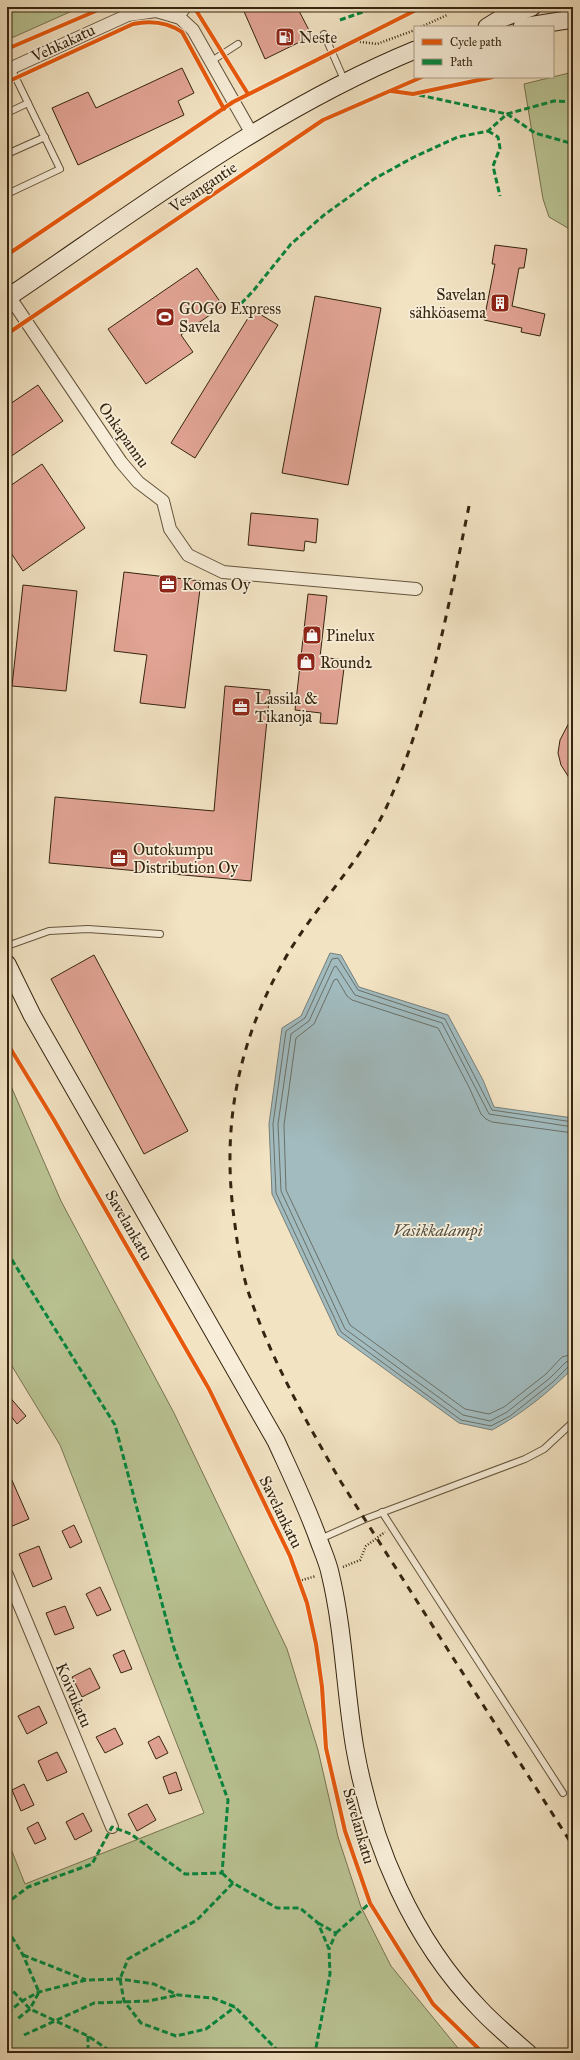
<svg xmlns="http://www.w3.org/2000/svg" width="580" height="2060" font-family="'IM FELL Great Primer',serif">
	<rect width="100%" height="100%" fill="#f2e3c3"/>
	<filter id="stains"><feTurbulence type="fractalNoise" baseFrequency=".005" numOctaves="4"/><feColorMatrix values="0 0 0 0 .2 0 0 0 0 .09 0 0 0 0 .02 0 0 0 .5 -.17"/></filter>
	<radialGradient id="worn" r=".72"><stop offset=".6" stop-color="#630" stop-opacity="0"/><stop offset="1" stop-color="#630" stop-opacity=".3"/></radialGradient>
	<g fill="#bac494" stroke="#787452">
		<path d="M7,7h74l-74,33z"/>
		<path d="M573,72v159l-24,-14 -6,-18 -19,-115z"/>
		<path d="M7,1077l54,124 113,212 113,236 31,101 20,87 23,70 30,59 71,87h-455v-214l18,45 179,-71 -144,-368 -53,-87z"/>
	</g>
	<path fill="#a1bbbf" stroke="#767f79" d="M330,953l11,2 18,32 89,28 35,65 11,27 79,11v250c-24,24 -51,46 -81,62l-33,-7 -121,-88 -66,-141 -3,-70 13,-96 19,-12z"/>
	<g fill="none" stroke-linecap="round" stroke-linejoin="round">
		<g stroke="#6b7067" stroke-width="1">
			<path d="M573,1122l-81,-12 -47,-91 -87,-29 -20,-32 -6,1 -27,59 -19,13 -13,93 3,69 65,139 120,88 30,6 19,-10 43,-34 16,-16 4,-1"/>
			<path d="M573,1127l-84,-13 -47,-91 -87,-28 -19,-29 -2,1 -25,54 -18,13 -13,90 3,67 64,138 118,86 27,6 17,-9 43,-34 16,-16 7,-2"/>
			<path d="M573,1133l-81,-11 -6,-3 -5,-5 -12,-27 -31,-59 -86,-28 -5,-4 -10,-17 -3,1 -20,44 -18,14 -12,87 2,65 64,135 115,84 24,5 15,-7 42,-33 16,-17 11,-3"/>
		</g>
	</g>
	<g fill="#e2a495" stroke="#35240f">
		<path d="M242,7h55l15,29 -47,23z"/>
		<path d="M182,68l12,25 -16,8 6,14 -106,50 -26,-57 36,-16 8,16z"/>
		<path d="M495,245l32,4 -3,19h-5l-7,38 33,8 -5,22 -19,-4 1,-4 -38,-8 11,-56h-3z"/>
		<path d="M197,268l26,38 -42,29 12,17 -47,32 -38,-55z"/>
		<path d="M315,296l66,12 -33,177 -66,-12z"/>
		<path d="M253,310l25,15 -83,133 -24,-15z"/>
		<path d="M38,385l25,36 -56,38v-53z"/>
		<path d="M42,464l43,64 -62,43 -16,-24v-59z"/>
		<path d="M251,513l67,6 -2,24 -11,-2 -1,10 -56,-6z"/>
		<path d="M124,572l77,9 -16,127 -45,-5 7,-48 -33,-4z"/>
		<path d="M23,585l54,6 -11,100 -54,-5z"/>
		<path d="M308,594l19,2 -7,61 25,3 -8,64 -17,-1 1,-10 -26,-3z"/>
		<path d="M225,686l45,4 -19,191 -202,-18 6,-66 159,14z"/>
		<path d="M573,715v69l-12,-19 -3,-12 2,-13z"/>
		<path d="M94,955l94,176 -44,23 -93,-175z"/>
		<path d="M7,1394l19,22 -9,8 -10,-13z"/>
		<path d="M7,1469l22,50 -19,8 -3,-6z"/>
		<path d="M74,1525l8,17 -12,6 -8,-17z"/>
		<path d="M39,1546l13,33 -19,8 -14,-33z"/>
		<path d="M100,1587l11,23 -14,6 -11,-22z"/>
		<path d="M65,1606l9,22 -19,7 -9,-22z"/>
		<path d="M124,1650l8,19 -11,4 -8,-18z"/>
		<path d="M90,1668l10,20 -18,9 -10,-20z"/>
		<path d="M39,1706l8,17 -20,11 -9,-18z"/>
		<path d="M115,1728l8,16 -18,9 -9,-16z"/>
		<path d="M159,1736l9,17 -12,6 -8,-17z"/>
		<path d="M57,1752l10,20 -20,9 -9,-20z"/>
		<path d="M176,1772l6,18 -13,4 -6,-17z"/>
		<path d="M24,1784l10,21 -13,6 -9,-21z"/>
		<path d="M147,1804l9,16 -19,11 -9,-17z"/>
		<path d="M83,1813l9,18 -17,9 -9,-18z"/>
		<path d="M38,1822l8,17 -11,5 -8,-16z"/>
	</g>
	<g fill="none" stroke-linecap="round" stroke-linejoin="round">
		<defs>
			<g id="lane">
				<path d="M180,18l9,-11"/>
				<path d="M324,34l21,48"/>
				<path d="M210,62l28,-18"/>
				<path d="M7,113l21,-10"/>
				<path d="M7,154l38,-17"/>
				<path d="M7,194l53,-25 -49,-101"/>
				<path d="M7,946l42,-15 39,-2 72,5"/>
				<path d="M382,1512l181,281"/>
				<path d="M320,1539l45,-20 160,-60 19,-10 29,-27"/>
			</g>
			<g id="street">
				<path d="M7,70l121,-55 28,-4 24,7 13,12 59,104"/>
				<path d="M9,296l112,166 17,20 25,19 7,28 18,26 35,17 193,17"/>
				<path d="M7,1575l105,252"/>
			</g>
			<g id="secondary">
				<path d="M487,27l13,-8 32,-12"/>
				<path d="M522,27l51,-8"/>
				<path d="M7,298c132,-89 260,-187 408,-248"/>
				<path d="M7,964l25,51 244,426c15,33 31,66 43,100 4,11 9,22 11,32 14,58 15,118 25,176 17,95 57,190 125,260 15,16 32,30 48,44"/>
			</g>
		</defs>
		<use href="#lane" stroke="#64543c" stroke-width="8"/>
		<use href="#street" stroke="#64543c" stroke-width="14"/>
		<use href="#secondary" stroke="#35240f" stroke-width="19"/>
		<g stroke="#35240f" stroke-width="2.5" stroke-dasharray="1 2" stroke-linecap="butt">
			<path d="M421,27l26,-12"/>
			<path d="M354,41l23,3 38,-14"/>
			<path d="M343,1567l17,-7 6,-14 19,-14"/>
			<path d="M299,1581l17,-5"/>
		</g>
		<use href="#lane" stroke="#f7edd8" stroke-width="6"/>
		<use href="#street" stroke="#f7edd8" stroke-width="12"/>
		<use href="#secondary" stroke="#f7edd8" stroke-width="17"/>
		<path stroke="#35240f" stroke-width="3" stroke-dasharray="7 7" stroke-linecap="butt" d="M469,506c-21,102 -39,204 -82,300 -27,58 -75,103 -105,158 -46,83 -61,167 -47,261 3,24 7,49 15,72 22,64 57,126 91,185l232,364"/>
		<g stroke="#00873e" stroke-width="3" stroke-dasharray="6 3" stroke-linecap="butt">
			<path d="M340,20l37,-13"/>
			<path d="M419,95l88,19 28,19 35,10 3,-2"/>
			<path d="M488,131l10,6 2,11 -7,18 7,30"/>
			<path d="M570,143l3,56"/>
			<path d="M235,310l19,-20 37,-46 33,-29 50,-36 40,-22 44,-20 30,-6 19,-17 47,-13 19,1"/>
			<path d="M7,1252l108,173 58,220 55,155 -6,73 -37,1 -54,-40 -19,-7 -20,37 -64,23 -21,16"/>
			<path d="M222,1873l11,10 44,25h23l18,15 11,26 1,25 -15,79"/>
			<path d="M233,1883l-36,37 -69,39 -8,20 4,22 17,22 35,13 30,-7 29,-22"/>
			<path d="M318,1923l18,10 -7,16"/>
			<path d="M7,1929l16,26 16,37 -9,17 -14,11"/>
			<path d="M336,1933l34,-30"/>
			<path d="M23,1955l63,25"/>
			<path d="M7,1985l23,24 58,27 25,17"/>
			<path d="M7,2013l15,-12 17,-9 47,-12 34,-1 34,5 24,11 35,3 22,9 45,46"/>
			<path d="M24,2035l70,-32 54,-2 30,-6"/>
			<path d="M88,2036v17"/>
		</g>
		<defs>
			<g id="cycleway">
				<path d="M194,7l54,87"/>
				<path d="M7,49l98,-42"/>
				<path d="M7,82l126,-58c19,-4 34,-2 49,8l42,77"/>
				<path d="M391,91l22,3 80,-17"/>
				<path d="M7,255l226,-153 189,-95"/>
				<path d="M7,334l316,-214 99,-43"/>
				<path d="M7,1043l47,77 155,269 81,167 17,47 9,41 6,43 4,61 19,83 25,72 63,101 50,49"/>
			</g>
		</defs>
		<use href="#cycleway" stroke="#f7edd8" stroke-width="6"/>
		<use href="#cycleway" stroke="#e8590c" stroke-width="4"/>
	</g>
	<defs>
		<symbol id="fuel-square" viewBox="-11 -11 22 22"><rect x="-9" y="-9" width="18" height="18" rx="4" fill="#8f2418" stroke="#f7edd8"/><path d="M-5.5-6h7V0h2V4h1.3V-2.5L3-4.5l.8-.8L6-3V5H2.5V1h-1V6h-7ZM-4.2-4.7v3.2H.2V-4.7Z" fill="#fff"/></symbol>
		<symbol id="building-square" viewBox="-11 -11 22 22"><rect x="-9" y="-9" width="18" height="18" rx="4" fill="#8f2418" stroke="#f7edd8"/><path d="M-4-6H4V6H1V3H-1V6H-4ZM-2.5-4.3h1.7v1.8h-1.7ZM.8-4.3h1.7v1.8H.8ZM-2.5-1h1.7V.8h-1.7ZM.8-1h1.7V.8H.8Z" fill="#fff"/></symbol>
		<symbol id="stadium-square" viewBox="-11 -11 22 22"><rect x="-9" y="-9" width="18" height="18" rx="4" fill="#8f2418" stroke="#f7edd8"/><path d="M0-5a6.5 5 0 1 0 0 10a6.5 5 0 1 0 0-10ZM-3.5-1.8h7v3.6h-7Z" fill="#fff"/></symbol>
		<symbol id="office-square" viewBox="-11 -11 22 22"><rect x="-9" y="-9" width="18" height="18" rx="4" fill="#8f2418" stroke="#f7edd8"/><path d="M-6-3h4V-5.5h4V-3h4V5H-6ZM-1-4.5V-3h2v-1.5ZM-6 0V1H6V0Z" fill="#fff"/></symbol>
		<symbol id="shop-square" viewBox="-11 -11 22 22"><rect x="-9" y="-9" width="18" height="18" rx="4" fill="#8f2418" stroke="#f7edd8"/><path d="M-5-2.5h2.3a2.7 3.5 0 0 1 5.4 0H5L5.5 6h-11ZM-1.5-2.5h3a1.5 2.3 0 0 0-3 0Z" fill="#fff"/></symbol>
	</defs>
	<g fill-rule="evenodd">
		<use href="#fuel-square" x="274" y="26" width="22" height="22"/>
		<use href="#building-square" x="489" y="292" width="22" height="22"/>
		<use href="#stadium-square" x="154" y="306" width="22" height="22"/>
		<use href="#office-square" x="157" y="573" width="22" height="22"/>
		<use href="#shop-square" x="301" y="624" width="22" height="22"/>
		<use href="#shop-square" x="295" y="651" width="22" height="22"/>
		<use href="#office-square" x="230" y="696" width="22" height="22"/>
		<use href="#office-square" x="108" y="847" width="22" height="22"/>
	</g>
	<g text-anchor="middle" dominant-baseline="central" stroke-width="3.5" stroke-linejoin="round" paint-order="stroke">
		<g font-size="16" fill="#35240f" stroke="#f7edd8" text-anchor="start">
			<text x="299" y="37">Neste</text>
			<text x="486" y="294" text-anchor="end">Savelan<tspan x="486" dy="18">sähköasema</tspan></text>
			<text x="179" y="308">GOGO Express<tspan x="179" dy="18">Savela</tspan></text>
			<text x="182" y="584">Komas Oy</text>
			<text x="326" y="635">Pinelux</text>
			<text x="320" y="662">Round2</text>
			<text x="255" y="698">Lassila &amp;<tspan x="255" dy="18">Tikanoja</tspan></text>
			<text x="133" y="849">Outokumpu<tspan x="133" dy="18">Distribution Oy</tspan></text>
		</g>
		<g font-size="16" fill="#35240f" stroke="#f7edd8">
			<text transform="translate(63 43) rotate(-25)">Vehkakatu</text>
			<text transform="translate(203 187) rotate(-34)">Vesangantie</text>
			<text transform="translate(124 435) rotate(55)">Onkapannu</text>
			<text transform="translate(129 1225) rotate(60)">Savelankatu</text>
			<text transform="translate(281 1512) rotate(64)">Savelankatu</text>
			<text transform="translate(74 1695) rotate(67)">Koivukatu</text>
			<text transform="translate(359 1826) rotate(74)">Savelankatu</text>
		</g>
		<g font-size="17" font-style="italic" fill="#555144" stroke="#f7edd8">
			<text x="438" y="1230">Vasikkalampi</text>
		</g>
	</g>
	<rect width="580" height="2060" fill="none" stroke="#f2e3c3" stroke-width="24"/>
	<rect x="8" y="8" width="564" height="2044" fill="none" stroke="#35240f" stroke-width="2"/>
	<rect x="12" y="12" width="556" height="2036" fill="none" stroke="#35240f"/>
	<rect x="414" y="26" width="140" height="52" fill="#f7edd8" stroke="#a99d88"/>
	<rect x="422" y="39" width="20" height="6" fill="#e8590c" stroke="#a99d88"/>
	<text x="450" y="46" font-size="12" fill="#35240f">Cycle path</text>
	<rect x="422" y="59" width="20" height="6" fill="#00873e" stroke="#a99d88"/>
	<text x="450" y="66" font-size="12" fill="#35240f">Path</text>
	<rect width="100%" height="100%" filter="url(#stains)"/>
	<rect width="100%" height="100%" fill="url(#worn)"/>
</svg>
